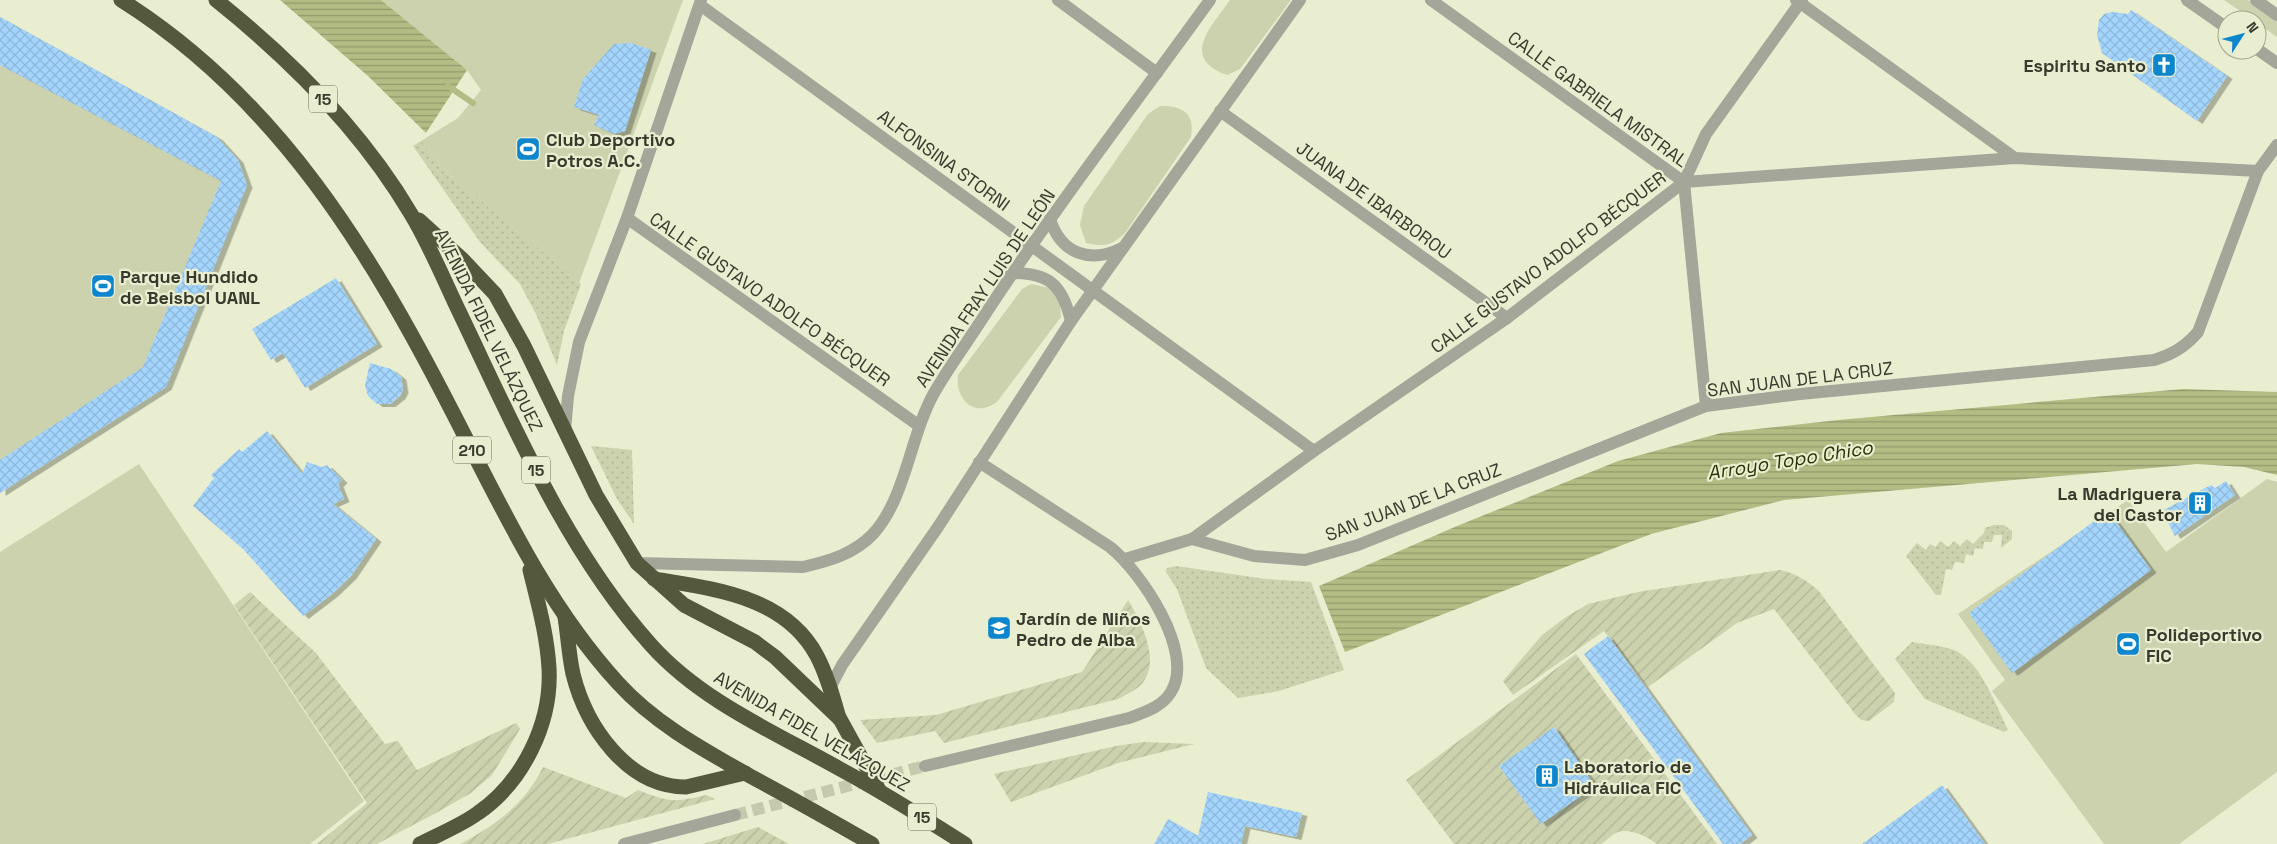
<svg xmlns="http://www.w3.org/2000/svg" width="2277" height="844" font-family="'Space Grotesk',sans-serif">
	<defs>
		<pattern id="park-dots" width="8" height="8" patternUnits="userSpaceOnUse" patternTransform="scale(1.25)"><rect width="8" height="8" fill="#ccd2ae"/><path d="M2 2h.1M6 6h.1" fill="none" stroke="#b0b596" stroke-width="1.8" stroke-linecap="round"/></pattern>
		<pattern id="garden-furrows" width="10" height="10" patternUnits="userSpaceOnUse" patternTransform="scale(1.25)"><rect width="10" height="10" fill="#ccd2ae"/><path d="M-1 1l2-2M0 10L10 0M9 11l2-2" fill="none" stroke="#b0b596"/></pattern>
		<pattern id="water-rules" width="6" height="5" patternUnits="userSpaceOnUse" patternTransform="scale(1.25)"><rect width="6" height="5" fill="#b2bc83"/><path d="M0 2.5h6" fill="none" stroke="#929a6c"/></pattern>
		<pattern id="building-cross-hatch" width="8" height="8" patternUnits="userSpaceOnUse" patternTransform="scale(1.25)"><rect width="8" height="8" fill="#a4d5fe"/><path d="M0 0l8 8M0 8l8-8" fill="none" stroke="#8eb8da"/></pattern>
		<filter id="shadow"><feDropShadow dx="5.5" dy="3" stdDeviation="0" flood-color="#0004"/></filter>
	</defs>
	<rect width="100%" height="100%" fill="#e8eecf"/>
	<g fill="#ccd2ae">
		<path d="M381,0h302l-104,283 -127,-106 -31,-36 37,-23 23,-28 -14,-20z"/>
		<path d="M1230,0h61l-51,69 -13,6c-48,-17 -15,-49 3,-75z"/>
		<path d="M2224,0h24l29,20v17l-20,-14v-3h-4z"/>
		<path d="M0,17l217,120 21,23 9,25 -81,202 -166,106z"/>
		<path d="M1160,106c23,0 35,7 31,31l-66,96c-14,13 -21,14 -39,10l-6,-18 4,-19 64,-92z"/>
		<path d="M1031,284l19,4 10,15 1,14 -64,85c-23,17 -42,-3 -39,-27l64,-86z"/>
		<path d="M139,464l225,337 -54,43h-310v-292z"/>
		<path d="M2267,479l10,3v290l-98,72h-75l-112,-153 13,-11 -47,-66 170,-114 38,52z"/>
	</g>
	<g fill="url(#park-dots)">
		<path d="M421,141l31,36 129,107 -17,47 -7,34 -21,-51 -16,-30 -40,-42 -67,-96z"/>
		<path d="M591,446l41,4 2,74 -17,-25z"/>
		<path d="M1994,525h10l8,6v8l-11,9 1,-13h-8l-2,7h-8l-1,7 -8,-1 -2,8 -7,-2 -2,9 -9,-1 -3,8 -6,-1 -5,26h-5l-30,-39 11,-13 9,7 4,-6 6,3 4,-6 8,6 6,-6 6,5 7,-7 6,5 11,-11 1,-5z"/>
		<path d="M1176,566l90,13 45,3 33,88 -65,21 -41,7 -32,-30 -29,-79 -11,-17 1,-4z"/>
		<path d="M1912,642c11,2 36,4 46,10 24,14 38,53 50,78l-4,2 -79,-33 -30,-40z"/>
	</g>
	<g fill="url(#garden-furrows)">
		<path d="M1780,570c15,3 26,10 38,20l77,103 -1,9 -25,19 -8,-1 -6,-6 -81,-105 -37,14 -89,64 -44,-56 -91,64 -10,-14 39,-46 24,-18 22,-13 50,-12z"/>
		<path d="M250,592l66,61 69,91 13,-3 19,29 99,-47 4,6 -28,46 -21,18 -35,20 -59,31h-60l50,-41 -133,-198z"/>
		<path d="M1128,600c12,20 32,58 16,81 -6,9 -17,13 -26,18l-174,44 -9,-12 -58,12 -17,-23 76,-5 146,-43z"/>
		<path d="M1576,654l141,190h-60c-9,-7 -27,-16 -39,-12 -6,2 -12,9 -17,12h-147l-48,-64z"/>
		<path d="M1143,742l51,2 -76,19 -107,39 -17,-28 122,-28z"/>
		<path d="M543,767l83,31 12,-8c31,12 35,13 68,5l9,4 -167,45h-88c36,-19 65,-40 83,-77z"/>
		<path d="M758,827l31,17h-86z"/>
	</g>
	<g fill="url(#water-rules)">
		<path d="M280,0h101l86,70 -41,63 -58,-57z"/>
		<path d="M2183,389l94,3v83l-33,-8 -47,-3 -413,36 -133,34 -306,118 -26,-66 138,-60 161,-65 103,-28 117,-13z"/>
	</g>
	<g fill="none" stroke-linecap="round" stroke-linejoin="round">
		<path stroke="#b2bc83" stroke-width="6" d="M448,86l25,17"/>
	</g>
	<g fill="url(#building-cross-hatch)" filter="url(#shadow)">
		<path d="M2131,10l96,66 -30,45 -95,-68 -5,-18 2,-15 5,-6 8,-2 16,2z"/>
		<path d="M0,17l217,120 21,23 9,25 -81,202 -166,106v-33l143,-93 78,-186 -221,-116z"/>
		<path d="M631,43l20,7 -26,81 -11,3 -20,-9 5,-10 -25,-8 9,-28 31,-35z"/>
		<path d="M336,278l41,66 -72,44 -22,-35 -12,7 -19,-31z"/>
		<path d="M370,363l21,6 10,8 2,13 -3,6 -10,8h-13l-9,-8 -3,-11z"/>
		<path d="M267,431l35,43 5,-12 15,5 5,-2 15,15 -4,4 6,15 -11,5 43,35 -25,37 -19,18 -29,22 -60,-67 -50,-43 21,-28 -3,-3 28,-26 3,3z"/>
		<path d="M2226,481l9,14 -60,41 -13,-25 49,-26 4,3z"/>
		<path d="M2108,511l43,59 -139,103 -43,-60z"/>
		<path d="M1608,636l144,199 -12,9h-17l-139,-190z"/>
		<path d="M1554,727l41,59 -54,38 -42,-58z"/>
		<path d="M1942,785l43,59h-123l47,-34z"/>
		<path d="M1208,792l94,21 -6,24 -51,-11 -4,18h-87l14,-25 30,17z"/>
	</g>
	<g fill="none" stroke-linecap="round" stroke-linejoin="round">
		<path stroke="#c5caaf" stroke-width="12" stroke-dasharray="12 6" stroke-linecap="butt" d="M735,815l190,-49"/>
		<g stroke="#a3a699" stroke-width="12">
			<path d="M1058,0l99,73"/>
			<path d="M1431,0l253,182 22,224"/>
			<path d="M1796,0l219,158"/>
			<path d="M2187,0l40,28"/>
			<path d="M2256,0l21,15"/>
			<path d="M700,5l614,446"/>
			<path d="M2257,49l20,14"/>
			<path d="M1220,111l287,207"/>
			<path d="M1684,182l22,-48 96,-134"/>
			<path d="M627,218l291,207"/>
			<path d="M1050,219c11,35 40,45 72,29"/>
			<path d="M1011,273c38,0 51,11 60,48"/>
			<path d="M565,431l3,-35 11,-54 48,-124 74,-218"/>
			<path d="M1192,539l62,17 51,4 53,-15 348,-139 94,-12 354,-34c19,-6 31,-13 44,-28l60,-161 19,-26"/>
			<path d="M1125,559l67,-20 122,-88 193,-133 177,-136 331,-24 243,13"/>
			<path d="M637,563l166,4c26,-6 51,-13 70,-33 33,-36 37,-98 61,-141 16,-28 35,-53 52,-80 70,-107 149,-209 224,-313"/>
			<path d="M830,688l12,-23 96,-138 133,-206 229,-321"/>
			<path d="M925,766l204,-48c16,-6 33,-11 42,-26 25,-40 -31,-121 -61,-145l-131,-85"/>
			<path d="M624,844l111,-29"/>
		</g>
		<g stroke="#54593e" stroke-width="15">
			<path d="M121,0c156,98 249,251 331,411 49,95 93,192 166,272 36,40 86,67 132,93 41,22 82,45 122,68"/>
			<path d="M216,0c75,60 146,131 195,214 17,28 30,59 44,89 56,116 109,245 196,342 50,56 125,88 189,124 43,23 84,49 125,75"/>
			<path d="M419,220l43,39 33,35 29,52 72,149 41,68 47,42 71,37 20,15 65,62 39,71"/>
			<path d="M654,579c60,10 131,17 163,77 10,19 16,41 22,62"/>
			<path d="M565,617c3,19 4,39 8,57 13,52 54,113 113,113l59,-14"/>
			<path d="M420,844c19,-10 40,-18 58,-31 45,-31 74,-90 71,-145 -2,-34 -11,-65 -19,-98"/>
		</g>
	</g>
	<defs>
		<symbol id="church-square" viewBox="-11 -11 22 22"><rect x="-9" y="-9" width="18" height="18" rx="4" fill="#0e86ce" stroke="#e8eecf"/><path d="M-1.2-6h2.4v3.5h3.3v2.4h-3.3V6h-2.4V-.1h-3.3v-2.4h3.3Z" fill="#fff"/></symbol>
		<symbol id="stadium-square" viewBox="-11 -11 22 22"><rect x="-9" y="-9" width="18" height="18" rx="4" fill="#0e86ce" stroke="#e8eecf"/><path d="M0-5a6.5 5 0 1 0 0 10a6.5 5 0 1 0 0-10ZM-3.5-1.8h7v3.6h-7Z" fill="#fff"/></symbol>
		<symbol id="building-square" viewBox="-11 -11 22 22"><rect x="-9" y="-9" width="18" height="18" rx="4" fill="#0e86ce" stroke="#e8eecf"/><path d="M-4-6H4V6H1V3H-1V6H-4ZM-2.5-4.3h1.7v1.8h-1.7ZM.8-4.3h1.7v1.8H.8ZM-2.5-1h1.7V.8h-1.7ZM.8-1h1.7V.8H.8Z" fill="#fff"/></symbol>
		<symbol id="school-square" viewBox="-11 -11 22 22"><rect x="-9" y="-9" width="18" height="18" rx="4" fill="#0e86ce" stroke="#e8eecf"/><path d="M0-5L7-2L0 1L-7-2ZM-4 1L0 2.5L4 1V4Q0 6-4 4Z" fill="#fff"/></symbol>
	</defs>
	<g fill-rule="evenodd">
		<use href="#church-square" x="2150" y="51" width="28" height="28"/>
		<use href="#stadium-square" x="514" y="135" width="28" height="28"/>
		<use href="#stadium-square" x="89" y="272" width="28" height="28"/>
		<use href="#building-square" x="2186" y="489" width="28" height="28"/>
		<use href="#school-square" x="985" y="614" width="28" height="28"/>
		<use href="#stadium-square" x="2114" y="630" width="28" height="28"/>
		<use href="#building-square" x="1533" y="762" width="28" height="28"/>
	</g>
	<g text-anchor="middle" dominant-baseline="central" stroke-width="4.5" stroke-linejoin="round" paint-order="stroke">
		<g fill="#e8eecf" stroke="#6d705e" stroke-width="1">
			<rect x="309" y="85.5" width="28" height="27" rx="4"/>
			<rect x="453" y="436.5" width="38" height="27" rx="4"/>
			<rect x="522" y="456.5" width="28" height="27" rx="4"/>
			<rect x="908" y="803.5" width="28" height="27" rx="4"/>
		</g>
		<g font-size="16" font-weight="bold" fill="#383a2e">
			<text x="323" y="99">15</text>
			<text x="472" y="450">210</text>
			<text x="536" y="470">15</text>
			<text x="922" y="817">15</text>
		</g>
		<g font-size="18" font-weight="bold" fill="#383a2e" stroke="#e8eecf" text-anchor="start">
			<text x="2146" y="65" text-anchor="end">Espiritu Santo</text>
			<text x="546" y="139">Club Deportivo<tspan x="546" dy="21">Potros A.C.</tspan></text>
			<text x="120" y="276">Parque Hundido<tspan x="120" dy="21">de Beisbol UANL</tspan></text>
			<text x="2182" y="493" text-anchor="end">La Madriguera<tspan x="2182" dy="21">del Castor</tspan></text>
			<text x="1016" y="618">Jardín de Niños<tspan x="1016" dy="21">Pedro de Alba</tspan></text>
			<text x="2146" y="634">Polideportivo<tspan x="2146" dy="21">FIC</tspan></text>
			<text x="1564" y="766">Laboratorio de<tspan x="1564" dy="21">Hidráulica FIC</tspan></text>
		</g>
		<g font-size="18" fill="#383a2e" stroke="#e8eecf">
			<text transform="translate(1598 99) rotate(36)">CALLE GABRIELA MISTRAL</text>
			<text transform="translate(944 160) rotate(36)">ALFONSINA STORNI</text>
			<text transform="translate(1374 200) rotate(36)">JUANA DE IBARBOROU</text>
			<text transform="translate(1548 262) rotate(-37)">CALLE GUSTAVO ADOLFO BÉCQUER</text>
			<text transform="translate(985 288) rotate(-56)">AVENIDA FRAY LUIS DE LEÓN</text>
			<text transform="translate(770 299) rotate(35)">CALLE GUSTAVO ADOLFO BÉCQUER</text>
			<text transform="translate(489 330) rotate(64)">AVENIDA FIDEL VELÁZQUEZ</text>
			<text transform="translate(1800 379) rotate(-7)">SAN JUAN DE LA CRUZ</text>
			<text transform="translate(1413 502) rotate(-21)">SAN JUAN DE LA CRUZ</text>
			<text transform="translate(812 731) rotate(30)">AVENIDA FIDEL VELÁZQUEZ</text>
		</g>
		<g font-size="19" font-style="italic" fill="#2d3205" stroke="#e8eecf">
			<text transform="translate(1790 460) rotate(-9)">Arroyo Topo Chico</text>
		</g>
	</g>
	<g transform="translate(2242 35) rotate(54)"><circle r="24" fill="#e8eecf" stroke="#a2a68f"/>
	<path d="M0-4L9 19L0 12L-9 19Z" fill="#0e86ce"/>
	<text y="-8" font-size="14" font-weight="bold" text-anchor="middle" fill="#383a2e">N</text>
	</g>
</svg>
